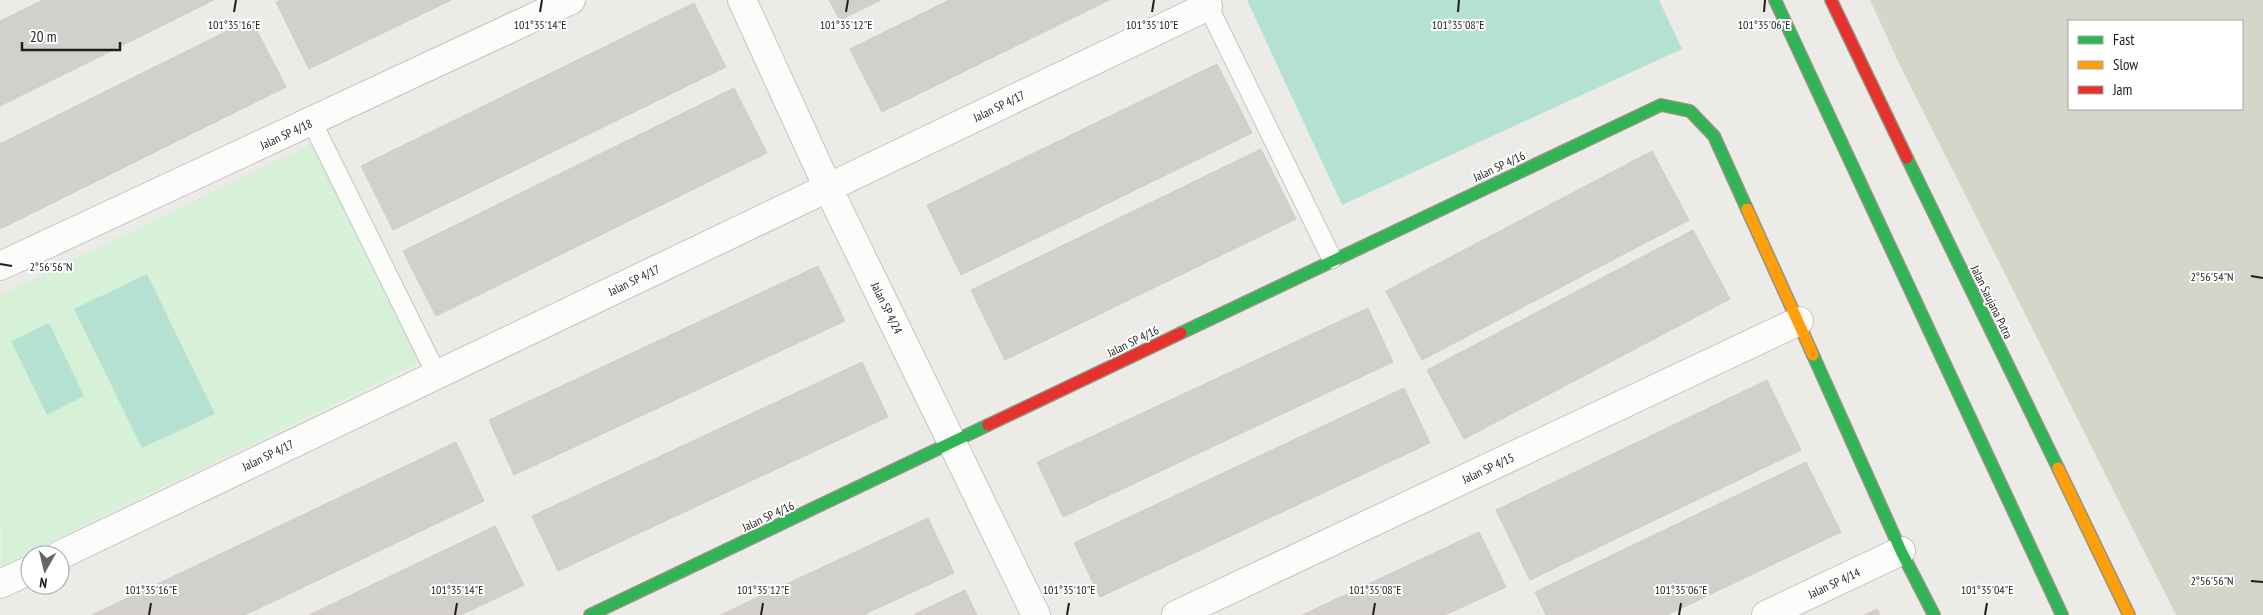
<svg xmlns="http://www.w3.org/2000/svg" width="2263" height="615" font-family="'PT Sans Narrow',sans-serif">
	<rect width="100%" height="100%" fill="#edebe7"/>
	<path fill="#d5d5c9" fill-rule="evenodd" d="M1870,0h393v615h-87l-279,-556zM2069,21h173v88h-173z"/>
	<path fill="#d7f1d9" d="M311,144l108,219 -418,203 -1,-271z"/>
	<g fill="#b5e1d3">
		<path d="M1247,0h412l23,49 -340,156z"/>
		<path d="M147,274l68,140 -73,34 -68,-139z"/>
		<path d="M49,323l35,73 -37,19 -36,-74z"/>
	</g>
	<g fill="#d2d0cc" stroke="#d0cdc8">
		<path d="M43,0h171l-214,106v-85z"/>
		<path d="M281,0h170l-142,69 -33,-67z"/>
		<path d="M829,0h52l-41,20z"/>
		<path d="M949,0h160l-227,112 -32,-63z"/>
		<path d="M694,3l32,64 -333,163 -32,-64z"/>
		<path d="M251,19l35,68 -286,142v-85z"/>
		<path d="M1217,64l35,69 -291,142 -34,-70z"/>
		<path d="M734,88l33,65 -331,163 -33,-65z"/>
		<path d="M1261,149l35,70 -291,141 -34,-70z"/>
		<path d="M1652,151l37,69 -267,140 -36,-69z"/>
		<path d="M1693,230l37,69 -266,140 -37,-69z"/>
		<path d="M818,266l27,55 -331,154 -25,-55z"/>
		<path d="M1368,308l25,54 -330,155 -26,-55z"/>
		<path d="M862,362l26,55 -330,154 -26,-55z"/>
		<path d="M1767,380l34,70 -271,130 -34,-70z"/>
		<path d="M1404,388l26,55 -330,154 -26,-54z"/>
		<path d="M456,442l28,59 -239,114h-153z"/>
		<path d="M1806,462l35,70 -174,83h-121l-11,-23z"/>
		<path d="M928,518l26,55 -91,42h-143z"/>
		<path d="M495,526l29,59 -63,30h-152z"/>
		<path d="M1479,532l27,55 -61,28h-143z"/>
		<path d="M965,590l12,25h-64z"/>
		<path d="M1877,609l3,6h-16z"/>
	</g>
	<g fill="none" stroke-linecap="round" stroke-linejoin="round">
		<defs>
			<g id="lane">
				<path d="M1205,0l127,259"/>
				<path d="M312,122l125,253"/>
			</g>
			<g id="street">
				<path d="M742,0l86,188 208,427"/>
				<path d="M0,266l571,-266"/>
				<path d="M60,555l1148,-549"/>
				<path d="M0,584l30,-14"/>
				<path d="M1176,615l623,-294"/>
				<path d="M1766,615l135,-64"/>
			</g>
			<g id="fast">
				<path d="M1775,0l287,615"/>
				<path d="M1907,158l151,310"/>
				<path d="M1181,333l480,-228 29,6 24,25 33,73"/>
				<path d="M1813,355l88,196 33,64"/>
				<path d="M590,615l398,-190"/>
			</g>
			<g id="slow">
				<path d="M1747,209l66,146"/>
				<path d="M2058,468l71,147"/>
			</g>
			<g id="jam">
				<path d="M1831,0l76,158"/>
				<path d="M988,425l193,-92"/>
			</g>
		</defs>
		<use href="#lane" stroke="#c5c4c3" stroke-width="21"/>
		<use href="#street" stroke="#c5c4c3" stroke-width="30"/>
		<use href="#fast" stroke="#929580" stroke-width="14"/>
		<use href="#slow" stroke="#929580" stroke-width="14"/>
		<use href="#jam" stroke="#929580" stroke-width="14"/>
		<use href="#lane" stroke="#fcfcfb" stroke-width="19"/>
		<use href="#street" stroke="#fcfcfb" stroke-width="28"/>
		<use href="#fast" stroke="#30b455" stroke-width="11"/>
		<use href="#slow" stroke="#ff9f0a" stroke-width="11"/>
		<use href="#jam" stroke="#e5322d" stroke-width="11"/>
	</g>
	<path fill="none" stroke="#1e1e1e" stroke-width="2" d="M234,12l2,-12M540,12l2,-12M846,12l2,-12M1152,12l2,-12M1458,12l1,-12M1764,12l1,-12M0,264l12,2M2251,276l12,2M2251,581l12,1M149,615l2,-12M455,615l2,-12M761,615l2,-12M1067,615l2,-12M1373,615l2,-12M1679,615l2,-12M1985,615l2,-12"/>
	<g text-anchor="middle" dominant-baseline="central" stroke-width="4" stroke-linejoin="round" paint-order="stroke">
		<g font-size="12" fill="#1e1e1e" stroke="#fff">
			<text transform="translate(999 106) rotate(-26)">Jalan SP 4/17</text>
			<text transform="translate(286 134) rotate(-25)">Jalan SP 4/18</text>
			<text transform="translate(1499 166) rotate(-25)">Jalan SP 4/16</text>
			<text transform="translate(634 280) rotate(-26)">Jalan SP 4/17</text>
			<text transform="translate(1992 302) rotate(64)">Jalan Saujana Putra</text>
			<text transform="translate(887 308) rotate(64)">Jalan SP 4/24</text>
			<text transform="translate(1133 341) rotate(-26)">Jalan SP 4/16</text>
			<text transform="translate(268 455) rotate(-26)">Jalan SP 4/17</text>
			<text transform="translate(1488 468) rotate(-25)">Jalan SP 4/15</text>
			<text transform="translate(768 516) rotate(-25)">Jalan SP 4/16</text>
			<text transform="translate(1834 583) rotate(-25)">Jalan SP 4/14</text>
		</g>
	</g>
	<g font-size="12" text-anchor="middle" fill="#1e1e1e" stroke="#fff" stroke-width="4" stroke-linejoin="round" paint-order="stroke">
		<text x="234" y="29">101°35'16"E</text>
		<text x="540" y="29">101°35'14"E</text>
		<text x="846" y="29">101°35'12"E</text>
		<text x="1152" y="29">101°35'10"E</text>
		<text x="1458" y="29">101°35'08"E</text>
		<text x="1764" y="29">101°35'06"E</text>
		<text x="51" y="271">2°56'56"N</text>
		<text x="2212" y="281">2°56'54"N</text>
		<text x="2212" y="585">2°56'56"N</text>
		<text x="151" y="594">101°35'16"E</text>
		<text x="457" y="594">101°35'14"E</text>
		<text x="763" y="594">101°35'12"E</text>
		<text x="1069" y="594">101°35'10"E</text>
		<text x="1375" y="594">101°35'08"E</text>
		<text x="1681" y="594">101°35'06"E</text>
		<text x="1987" y="594">101°35'04"E</text>
	</g>
	<rect x="2068" y="20" width="175" height="90" fill="#ffffff" stroke="#a5a5a5"/>
	<rect x="2078" y="36" width="25" height="8" fill="#30b455" stroke="#a5a5a5"/>
	<text x="2113" y="45" font-size="15" fill="#1e1e1e">Fast</text>
	<rect x="2078" y="61" width="25" height="8" fill="#ff9f0a" stroke="#a5a5a5"/>
	<text x="2113" y="70" font-size="15" fill="#1e1e1e">Slow</text>
	<rect x="2078" y="86" width="25" height="8" fill="#e5322d" stroke="#a5a5a5"/>
	<text x="2113" y="95" font-size="15" fill="#1e1e1e">Jam</text>
	<g transform="translate(45 570) rotate(188)"><circle r="24" fill="#ffffff" stroke="#a5a5a5"/>
	<path d="M0-4L9 19L0 12L-9 19Z" fill="#666664"/>
	<text y="-8" font-size="14" font-weight="bold" text-anchor="middle" fill="#1e1e1e">N</text>
	</g>
	<path d="M22 42v8h98v-8" fill="none" stroke="#1e1e1e" stroke-width="2.5"/>
	<text x="30" y="42" font-size="15" fill="#1e1e1e" stroke="#ffffff" stroke-width="4" paint-order="stroke">20 m</text>
</svg>
